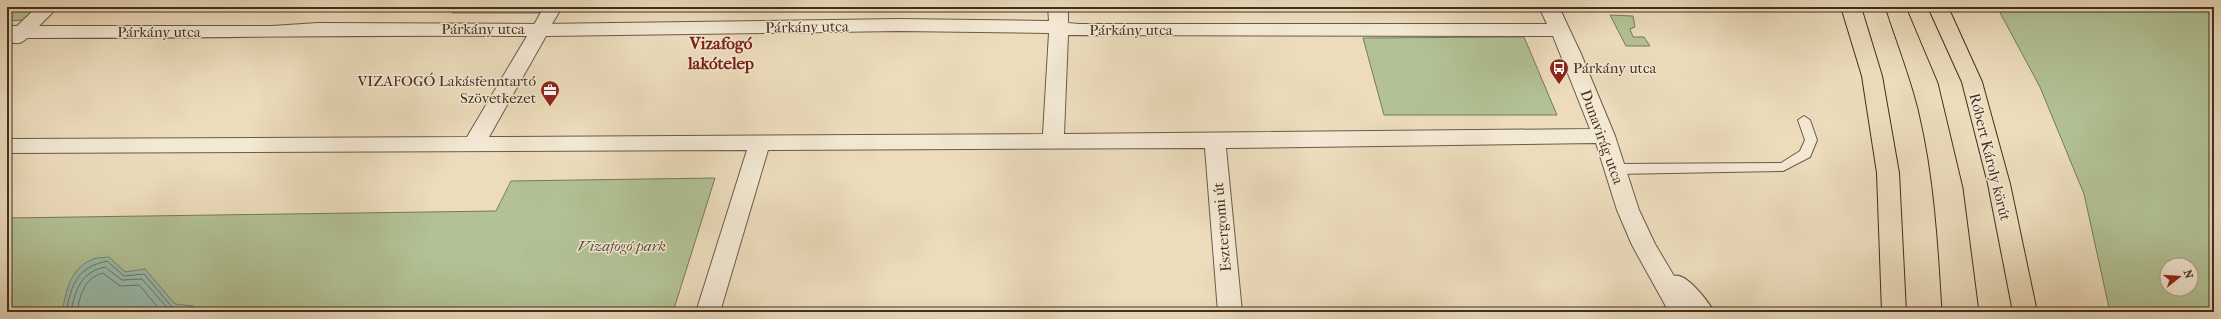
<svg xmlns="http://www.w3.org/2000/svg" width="2221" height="319" font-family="'IM FELL French Canon',serif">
	<rect width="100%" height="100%" fill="#ecdcbc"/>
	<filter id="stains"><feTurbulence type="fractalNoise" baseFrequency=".005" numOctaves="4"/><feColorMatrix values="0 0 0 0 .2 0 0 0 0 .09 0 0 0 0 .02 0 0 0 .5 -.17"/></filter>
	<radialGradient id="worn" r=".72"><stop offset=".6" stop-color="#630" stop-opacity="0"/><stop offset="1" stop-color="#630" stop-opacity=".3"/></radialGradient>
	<g fill="#b2c295" stroke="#79785b" fill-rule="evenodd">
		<path d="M7,7h32l-15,13 -17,1z"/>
		<path d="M456,7h90l-3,6h-91z"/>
		<path d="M1997,7h210l7,6v299h-104l-26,-118 -44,-107zM2167,265h24v24h-24z"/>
		<path d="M1610,15l23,1 2,11 -5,2 3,8h11l6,9h-24z"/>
		<path d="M1524,37l33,78h-173l-21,-77z"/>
		<path d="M715,178l-42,134h-666v-94l489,-7 15,-30z"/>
	</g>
	<path fill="#99bcac" stroke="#758474" d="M109,257l16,15 20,-3 30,35 18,2 -2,6h-129c4,-20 8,-43 29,-52 5,-3 12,-2 18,-3z"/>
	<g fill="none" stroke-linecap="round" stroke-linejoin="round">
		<g stroke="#6c7666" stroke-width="1">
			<path d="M66,312c6,-28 10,-44 41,-51l17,15 20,-2 28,33 16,5"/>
			<path d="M71,312c4,-22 10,-40 34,-45l17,13 20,-1 29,33"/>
			<path d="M77,312c3,-17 7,-34 26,-39l17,13 19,-1 23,27"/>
		</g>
		<defs>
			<path id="service" d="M1804,116l6,4 7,20 -7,17 -27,14 -168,3 -7,-5 7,-5 166,-1 19,-12 5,-11 -7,-20z"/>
			<path id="pedestrian" d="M544,7h18l-16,27 -6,1 -6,-1 -3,-4z"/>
			<path id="minor" d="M37,7h21l-19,19h233l46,-3 222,1 359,-5 150,2 -1,-14h20v16l11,1h468l-8,-17h20l22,47 34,82 24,74 16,34 19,32c12,-4 35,26 40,36h-45l-37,-67 -15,-35 -21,-67 -370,5 16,164h-24l-13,-164 -437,2 -48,162h-24l51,-162 -740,3v-14l460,-2 60,-101c-167,-1 -333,2 -500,2 -6,6 -10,6 -18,4l-2,-3v-13h10zM899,31l150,2 -6,101 -554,3 57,-101zM1068,35l485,1 37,93 -526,5z"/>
			<g id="primary">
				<path d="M1841,7h20l21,69 17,97 7,139h-24l-5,-139 -15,-97z"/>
				<path d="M1928,7h20l34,75 28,102 27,128h-24l-25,-128 -26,-102z"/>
			</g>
		</defs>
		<use href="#service" stroke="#6b5a48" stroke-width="2"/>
		<use href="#pedestrian" stroke="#6b5a48" stroke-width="2"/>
		<use href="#minor" stroke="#6b5a48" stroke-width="2"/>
		<use href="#primary" stroke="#402f21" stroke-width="2"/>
		<use href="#service" fill="#f3e8d3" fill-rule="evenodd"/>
		<use href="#pedestrian" fill="#f3e8d3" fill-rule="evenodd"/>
		<use href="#minor" fill="#f3e8d3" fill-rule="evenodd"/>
		<use href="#primary" fill="#ecdcbc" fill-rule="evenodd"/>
		<g stroke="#402f21" stroke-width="1">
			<path d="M1885,7c11,34 24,67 33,102 16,66 20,135 24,203"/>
			<path d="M1906,7l32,76 25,105 16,124"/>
		</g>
	</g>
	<defs>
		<symbol id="bus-pin" viewBox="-11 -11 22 30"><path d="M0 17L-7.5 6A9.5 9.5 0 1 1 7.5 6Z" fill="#8f2418" stroke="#f3e8d3"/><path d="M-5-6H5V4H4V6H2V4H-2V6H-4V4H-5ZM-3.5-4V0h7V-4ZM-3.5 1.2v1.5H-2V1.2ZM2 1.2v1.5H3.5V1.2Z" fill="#fff"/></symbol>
		<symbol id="office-pin" viewBox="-11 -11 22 30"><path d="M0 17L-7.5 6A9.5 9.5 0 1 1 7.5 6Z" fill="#8f2418" stroke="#f3e8d3"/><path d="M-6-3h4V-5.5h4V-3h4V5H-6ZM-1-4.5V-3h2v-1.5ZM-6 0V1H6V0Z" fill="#fff"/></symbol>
	</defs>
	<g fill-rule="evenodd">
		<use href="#bus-pin" x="1548" y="57" width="22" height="30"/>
		<use href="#office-pin" x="539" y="79" width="22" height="30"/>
	</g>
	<g text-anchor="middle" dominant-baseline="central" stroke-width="3" stroke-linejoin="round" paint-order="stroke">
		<g font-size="15" fill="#402f21" stroke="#f3e8d3">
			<text transform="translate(807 27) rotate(-1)">Párkány utca</text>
			<text x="483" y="29">Párkány utca</text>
			<text x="1131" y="30">Párkány utca</text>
			<text x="159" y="32">Párkány utca</text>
			<text transform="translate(1602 137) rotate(70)">Dunavirág utca</text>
			<text transform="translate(1990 157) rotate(76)">Róbert Károly körút</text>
			<text transform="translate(1222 227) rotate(-95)">Esztergomi út</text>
		</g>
		<g font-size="15" fill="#402f21" stroke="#f3e8d3" text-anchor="start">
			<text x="1573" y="68">Párkány utca</text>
			<text x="536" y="81" text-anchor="end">VIZAFOGÓ Lakásfenntartó<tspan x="536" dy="17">Szövetkezet</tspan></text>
		</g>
		<g font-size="15" font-style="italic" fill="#574c38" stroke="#f3e8d3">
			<text x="622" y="246">Vizafogó park</text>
		</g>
		<g font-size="17" font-weight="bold" fill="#7a1f14" stroke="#f3e8d3">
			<text x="721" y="43">Vizafogó<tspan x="721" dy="20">lakótelep</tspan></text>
		</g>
	</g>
	<rect width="2221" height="319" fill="none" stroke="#ecdcbc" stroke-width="24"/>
	<rect x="8" y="8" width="2205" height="303" fill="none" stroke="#402f21" stroke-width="2"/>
	<rect x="12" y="12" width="2197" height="295" fill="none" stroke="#402f21"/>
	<g transform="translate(2179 277) rotate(73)"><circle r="19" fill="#f3e8d3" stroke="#ab9e8c"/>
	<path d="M0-3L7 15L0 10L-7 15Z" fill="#8f2418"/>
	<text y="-6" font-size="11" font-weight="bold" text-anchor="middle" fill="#402f21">N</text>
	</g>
	<rect width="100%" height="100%" filter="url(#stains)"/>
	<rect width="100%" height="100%" fill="url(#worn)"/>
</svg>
